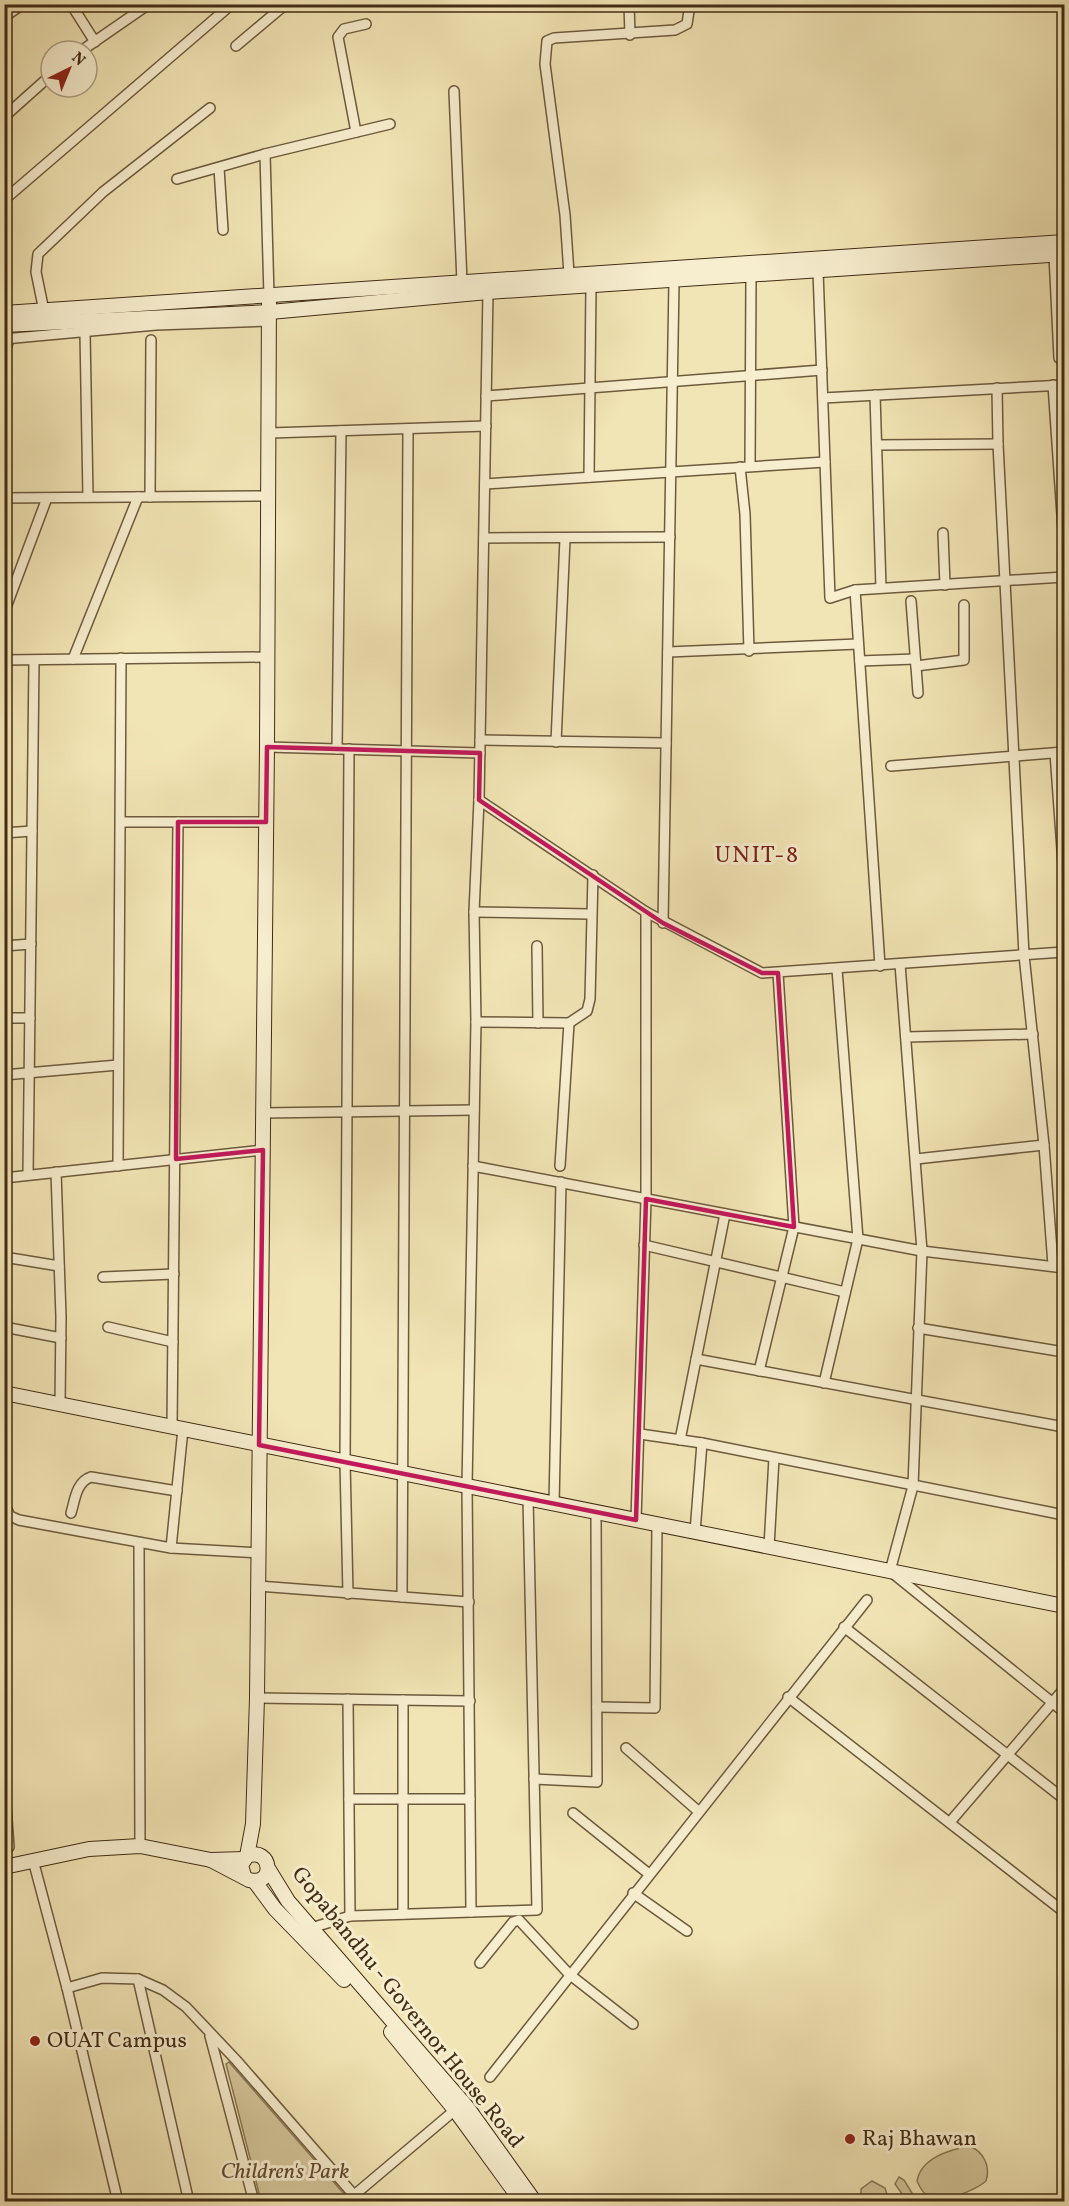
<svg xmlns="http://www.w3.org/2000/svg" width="1069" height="2206" font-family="Vollkorn,serif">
	<rect width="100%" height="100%" fill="#f2e5b5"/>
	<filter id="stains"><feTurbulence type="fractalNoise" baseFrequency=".00333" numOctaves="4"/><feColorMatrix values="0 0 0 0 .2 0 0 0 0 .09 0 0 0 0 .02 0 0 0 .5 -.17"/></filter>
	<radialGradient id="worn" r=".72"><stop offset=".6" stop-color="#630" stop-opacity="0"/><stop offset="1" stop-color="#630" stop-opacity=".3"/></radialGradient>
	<g fill="#d4c69a" stroke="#8a7958" stroke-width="1.5">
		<path d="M229,2062l116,133 -10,6h-74l-35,-137z"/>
		<path d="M969,2146c14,5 22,20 17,35 -9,8 -43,23 -54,18 -8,-3 -12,-11 -15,-18 4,-23 32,-31 52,-35z"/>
		<path d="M899,2177l5,3 13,21h-10l-12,-17z"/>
		<path d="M872,2181l13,7 4,13h-28v-12z"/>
	</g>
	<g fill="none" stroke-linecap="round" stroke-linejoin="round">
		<defs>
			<g id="street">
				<path d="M71,4l24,38"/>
				<path d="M629,4l1,31"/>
				<path d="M4,17l19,-13"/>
				<path d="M236,46l50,-42"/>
				<path d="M81,51l68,-47"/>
				<path d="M454,91l8,191"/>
				<path d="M4,117l47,-42"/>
				<path d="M356,132l-18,-95 6,-8 22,-5"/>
				<path d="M219,168l4,62"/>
				<path d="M177,179l88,-25"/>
				<path d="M4,200l228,-196"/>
				<path d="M1054,255l5,103"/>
				<path d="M818,271l12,327 25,-8 209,-13"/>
				<path d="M569,274l-4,-59 -20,-151 2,-23 7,-3 121,-8 12,-6 3,-20"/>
				<path d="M269,296l-4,-142 125,-30"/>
				<path d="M44,311l-8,-39 2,-18 65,-62 107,-84"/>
				<path d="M85,333l3,164"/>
				<path d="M4,339l152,-14 114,-4"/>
				<path d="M4,354l5,-15"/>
				<path d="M1053,385l11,159"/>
				<path d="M997,388l1,56 26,511 20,190 9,120"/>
				<path d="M875,395l6,193"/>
				<path d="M486,396l336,-26"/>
				<path d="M823,398l241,-13"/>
				<path d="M270,433l216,-7"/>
				<path d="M878,445l120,-1"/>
				<path d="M750,466l1,-190"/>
				<path d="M740,467l5,47 4,137"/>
				<path d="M589,477l2,-192"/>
				<path d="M485,484l340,-22"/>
				<path d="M150,497l1,-157"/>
				<path d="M4,498l264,-2"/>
				<path d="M943,533l2,52"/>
				<path d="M484,538l186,-1"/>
				<path d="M855,590l25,376"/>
				<path d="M911,601l7,92"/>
				<path d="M4,613l43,-115"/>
				<path d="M668,652l190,-8"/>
				<path d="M73,659l65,-162"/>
				<path d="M4,660l261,-3"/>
				<path d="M860,661l55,-2"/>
				<path d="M916,666l48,-6v-55"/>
				<path d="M480,740l186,3"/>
				<path d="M556,742l9,-203"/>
				<path d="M267,747l213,6"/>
				<path d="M337,749l4,-318"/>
				<path d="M1055,753l9,124"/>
				<path d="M891,766l173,-14"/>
				<path d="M479,800l167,112 116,61 302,-21"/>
				<path d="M122,822h144"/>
				<path d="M4,833l28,-2"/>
				<path d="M474,912l116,2"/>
				<path d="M663,923l11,-641"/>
				<path d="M4,946l27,-2"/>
				<path d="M537,946l1,77"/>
				<path d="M900,964l22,287 -9,235 -23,85 174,141"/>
				<path d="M4,1018h26"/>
				<path d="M476,1022l93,1 18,-12 3,-12 3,-124"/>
				<path d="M906,1037l127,-3"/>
				<path d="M4,1075l114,-10"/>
				<path d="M263,1113l211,-3"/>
				<path d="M916,1159l128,-14"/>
				<path d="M118,1166l3,-508"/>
				<path d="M473,1166l449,85 142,17"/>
				<path d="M560,1166l9,-143"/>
				<path d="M56,1172l5,145 -1,88"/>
				<path d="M28,1175l6,-514"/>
				<path d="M4,1178l259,-28"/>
				<path d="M644,1245l201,47"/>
				<path d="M4,1257l55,9"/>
				<path d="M103,1277l71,-3"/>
				<path d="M4,1327l57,11"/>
				<path d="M108,1327l65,15"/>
				<path d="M918,1328l146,24"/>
				<path d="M696,1359l368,68"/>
				<path d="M759,1371l35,-144 -16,-254"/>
				<path d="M824,1383l34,-144 -21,-270"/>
				<path d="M172,1427l6,-605"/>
				<path d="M640,1434l62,9 362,72"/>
				<path d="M680,1440l45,-226"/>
				<path d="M4,1503l6,13 9,4 152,28 88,5"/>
				<path d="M554,1504l7,-322"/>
				<path d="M71,1513c4,-13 5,-31 20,-36l86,14"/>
				<path d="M636,1520l10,-321v-287"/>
				<path d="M695,1532l7,-89"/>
				<path d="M139,1543l1,303"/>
				<path d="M769,1547l5,-89"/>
				<path d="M171,1548l12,-119"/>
				<path d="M258,1586l211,16"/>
				<path d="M348,1594l-3,-132 4,-713"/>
				<path d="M402,1597l6,-1168"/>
				<path d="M844,1627l220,172"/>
				<path d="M788,1697l276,215"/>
				<path d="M257,1698l213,3"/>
				<path d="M348,1699l2,217"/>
				<path d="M597,1707l58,1 2,-184"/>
				<path d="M626,1748l72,63"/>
				<path d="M4,1779l5,68h-5"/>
				<path d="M534,1779l63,3 -1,-270"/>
				<path d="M349,1799h121"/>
				<path d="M573,1813l76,61"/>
				<path d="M950,1822l114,-133"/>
				<path d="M33,1860l34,128 35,-10 36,1 25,11 23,17 51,54 123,141"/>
				<path d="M633,1893l54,38"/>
				<path d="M471,1912l-4,-426 9,-464 -2,-110 5,-112 9,-508"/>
				<path d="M403,1914v-214"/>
				<path d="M308,1929l42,-13 187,-6 -9,-412"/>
				<path d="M480,1963l33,-41 6,-2 50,54 64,50"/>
				<path d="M138,1979l51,223"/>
				<path d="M67,1988l51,214"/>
				<path d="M210,2036l44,166"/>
				<path d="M490,2077l377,-477"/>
				<path d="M346,2202l109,-92"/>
			</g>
			<g id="secondary">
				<path d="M4,313l1060,-71"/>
				<path d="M4,325l266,-13 218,-20 576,-38"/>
				<path d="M4,1393l1060,213"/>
				<path d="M247,1856l6,-32 4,-126 10,-951 2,-451"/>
				<path d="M211,1860l38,20c27,7 23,-34 -2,-24l-6,9 3,11"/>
				<path d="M4,1867l85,-18 51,-3 71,14 33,-1"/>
				<path d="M269,1870l19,31 179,206 68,95"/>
				<path d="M255,1882l20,27 69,71"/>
				<path d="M391,2032l64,78 67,92"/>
			</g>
		</defs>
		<use href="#street" stroke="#6d5a3d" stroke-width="12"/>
		<use href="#secondary" stroke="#412c15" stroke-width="16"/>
		<use href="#street" stroke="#f7eecf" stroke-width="9"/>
		<use href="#secondary" stroke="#f7eecf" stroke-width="14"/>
	</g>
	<path fill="none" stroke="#c2185b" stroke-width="4.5" stroke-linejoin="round" d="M267,747l213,6 -1,47 184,123 99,50h16l16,254 -148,-28 -10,321 -377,-75 4,-295 -87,9 2,-337h88z"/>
	<g fill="#8f2418" stroke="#f7eecf" stroke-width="2">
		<circle cx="35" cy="2041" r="6"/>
		<circle cx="850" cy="2139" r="6"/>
	</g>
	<g text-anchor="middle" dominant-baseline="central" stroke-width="6" stroke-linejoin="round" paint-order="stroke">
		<g font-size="22" fill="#412c15" stroke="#f7eecf">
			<text transform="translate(407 2008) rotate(51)">Gopabandhu - Governor House Road</text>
		</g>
		<g font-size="22" fill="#412c15" stroke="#f7eecf" text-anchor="start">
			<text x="47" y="2041">OUAT Campus</text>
			<text x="862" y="2139">Raj Bhawan</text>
		</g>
		<g font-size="22" font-style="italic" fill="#5e4b30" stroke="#f7eecf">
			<text x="285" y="2172">Children's Park</text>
		</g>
		<g font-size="24" letter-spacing="1.5" fill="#7a1f14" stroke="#f7eecf">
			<text x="757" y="856">UNIT-8</text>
		</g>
	</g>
	<rect width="1069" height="2206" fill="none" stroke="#f2e5b5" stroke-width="24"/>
	<rect x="6" y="6" width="1057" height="2194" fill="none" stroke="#412c15" stroke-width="3"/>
	<rect x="12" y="12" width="1045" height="2182" fill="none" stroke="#412c15" stroke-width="1.5"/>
	<g transform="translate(69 69) rotate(43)"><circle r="28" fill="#f7eecf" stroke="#aea085" stroke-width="1.5"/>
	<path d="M0-4.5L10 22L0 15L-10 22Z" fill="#8f2418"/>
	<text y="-9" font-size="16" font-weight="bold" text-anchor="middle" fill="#412c15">N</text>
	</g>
	<rect width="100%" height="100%" filter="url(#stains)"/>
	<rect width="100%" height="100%" fill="url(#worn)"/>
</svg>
